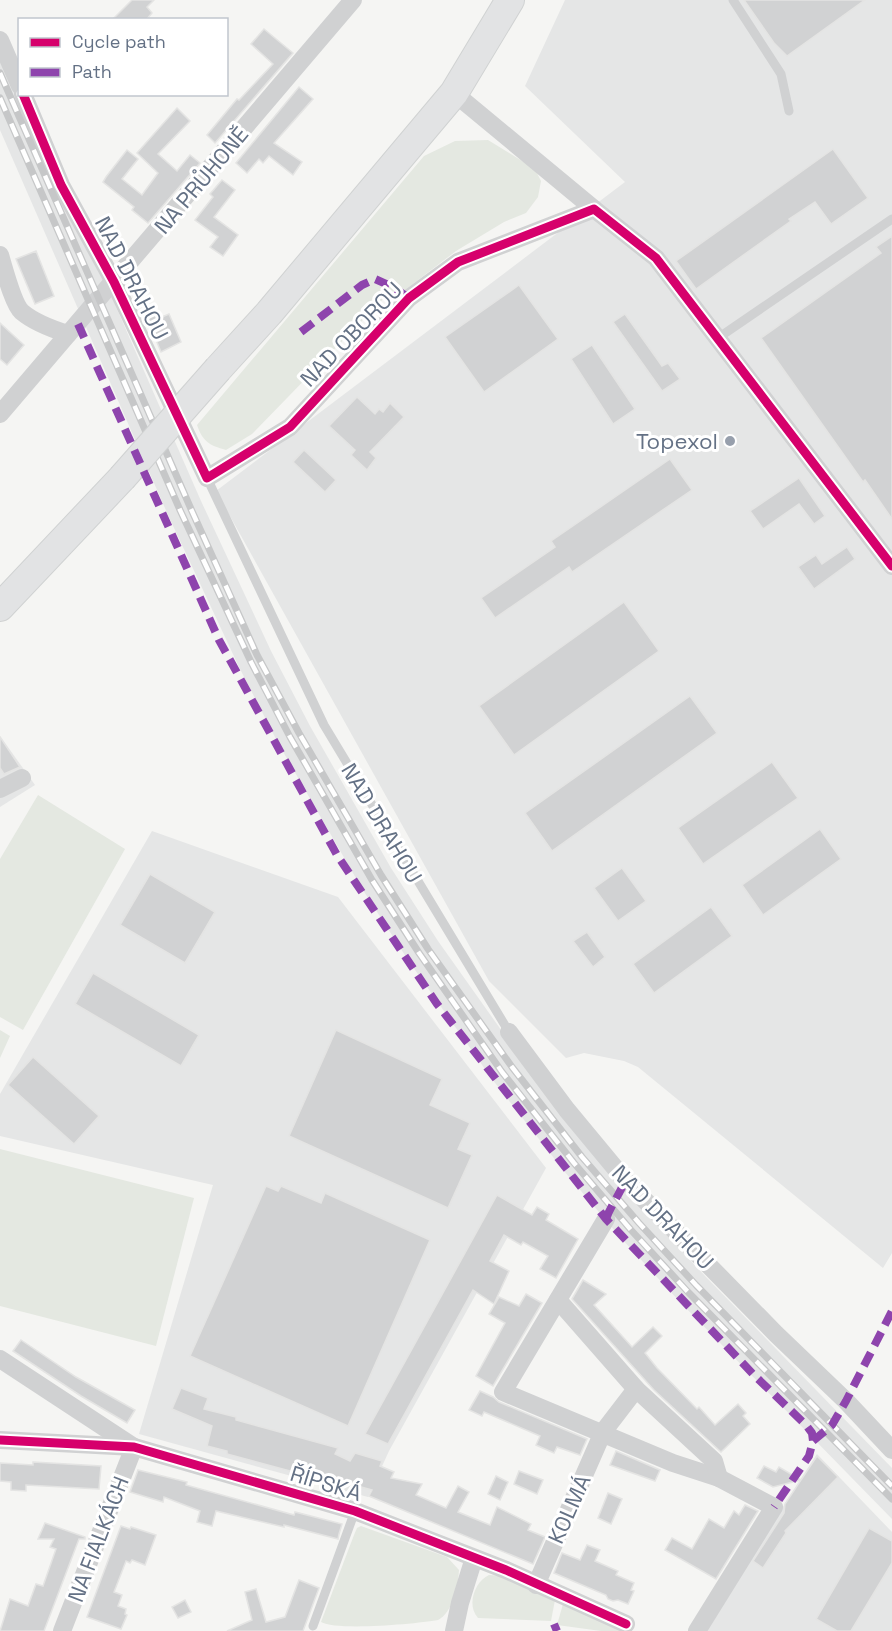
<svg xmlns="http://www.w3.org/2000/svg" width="892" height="1631" font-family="'Space Grotesk',sans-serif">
	<rect width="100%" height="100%" fill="#f5f5f3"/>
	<g fill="#e5e6e6">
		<path d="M565,0h327v1253l-9,15 -245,-201 -14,-6 -40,-8 -18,5 -77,-77 -273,-490 409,-309 -100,-96z"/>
		<path d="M0,42l201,459 70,150 39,75 81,142 47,73 83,117 127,157 57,61 187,192v51l-213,-218 -58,-63 -57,-67 -72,-92 -84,-119 -47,-73 -83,-144 -39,-76 -71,-152 -168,-385z"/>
		<path d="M0,736l35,49 -35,22z"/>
		<path d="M152,831l186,66 208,271 -157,283 -21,46 -229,-63 74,-249 -213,-49v-42z"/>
		<path d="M817,1454l75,78v99h-189z"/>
	</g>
	<g fill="#e4e8e1">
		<path d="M488,140l47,29 6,12 -3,16 -12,16 -22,9 -48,29 -51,39 -15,2 -138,142 -26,16c-17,-5 -23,-8 -29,-25l227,-269 31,-15z"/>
		<path d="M38,795l87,54 -102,181 -23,-13v-158z"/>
		<path d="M0,1030l10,6 -10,22z"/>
		<path d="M0,1149l194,49 -38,148 -156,-40z"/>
		<path d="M361,1526l86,31 12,13c-1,16 -6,42 -21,50 -22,4 -102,11 -117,2l33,-87 3,-7z"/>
		<path d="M489,1575l14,1 52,24 -4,21 -73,-3c-12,-13 -3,-37 11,-43z"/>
		<path d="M563,1604l57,23 -1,4h-18l-44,-6z"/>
	</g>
	<g fill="#d1d2d3" stroke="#e4e4e3" stroke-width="1.5">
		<path d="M132,0h22l-7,7 5,6 -6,7h-34z"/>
		<path d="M744,0h121l-78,56 -13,-13z"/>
		<path d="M264,29l29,24 -78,90 -8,-8 30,-36 2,1 34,-36 -22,-20z"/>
		<path d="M299,87l14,12 -39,44 28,19 -9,13 -24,-19 -6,7 -4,-4 -12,14 -11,-10z"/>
		<path d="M177,108l13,13 -32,33 19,17 13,-16 10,8 -52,60 -16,-13 2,-3 -31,-25 3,-5 21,-27 11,9 -16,20 20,16 16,-22 -21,-20z"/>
		<path d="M833,149l35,49 -37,26 -16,-22 -26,17 2,2 -95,68 -20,-28z"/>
		<path d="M222,180l13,10 -21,27 24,18 -15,21 -13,-9 8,-10 -23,-17 18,-23 -3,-3z"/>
		<path d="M892,236v283l-27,-39 -2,2 -102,-144 120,-85 -5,-6z"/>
		<path d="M36,251l18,45 -19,8 -19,-45z"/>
		<path d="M519,285l39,54 -74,53 -39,-55z"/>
		<path d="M160,313l2,4 7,-3 12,28 -20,10 -14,-34z"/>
		<path d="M625,314l37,52 6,-3 12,16 -18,12 -49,-69z"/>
		<path d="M0,323l24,22 -17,20 -7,-6z"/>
		<path d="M592,345l43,64 -22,15 -42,-65z"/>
		<path d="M357,397l18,17 4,-5 4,3 7,-9 14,14 -34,35 6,6 -9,12 -16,-15 4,-5 -26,-24z"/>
		<path d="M304,450l32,30 -11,12 -32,-30z"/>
		<path d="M670,459l22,31 -120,82 -3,-5 -74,51 -14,-20 74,-51 -4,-6z"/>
		<path d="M799,478l26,38 -11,8 -15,-20 -36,25 -13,-18z"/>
		<path d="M847,547l8,12 -41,30 -16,-22 18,-12 6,9z"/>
		<path d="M624,602l35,49 -145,104 -35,-49z"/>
		<path d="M690,696l27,37 -165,118 -27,-38z"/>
		<path d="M0,737l20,30 -16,7 -4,-6z"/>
		<path d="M772,762l26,36 -95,66 -25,-36z"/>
		<path d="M820,829l21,30 -78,56 -21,-30z"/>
		<path d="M622,868l24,33 -28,20 -24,-33z"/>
		<path d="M150,874l65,38 -30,51 -65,-38z"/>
		<path d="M711,907l21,29 -78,57 -21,-29z"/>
		<path d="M587,932l18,25 -12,10 -20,-26z"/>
		<path d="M93,973l106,62 -18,31 -106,-62z"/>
		<path d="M336,1030l106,49 -12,26 40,18 -12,26 14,6 -24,53 -159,-72z"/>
		<path d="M33,1057l66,59 -25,28 -66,-59z"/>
		<path d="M266,1186l12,5 3,-5 40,17 4,-10 105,47 -82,186 -158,-70z"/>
		<path d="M497,1195l35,20 5,-8 12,7 -3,6 32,19 -22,39 -16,-9 8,-13 -25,-14 -2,3 -17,-10 -14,26 19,10 -15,33 -21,-14 -85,154 -23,-10z"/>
		<path d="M583,1280l23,14 -12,11 38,42 21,-20 9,9 -17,17 12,15 40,41 2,-2 16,18 23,-21 8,9 -3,3 7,8 -29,28 -67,-62 -82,-91z"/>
		<path d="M526,1294l16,9 -49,83 -17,-10 29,-53 -16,-9 10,-17 20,9z"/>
		<path d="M21,1340l55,37 59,33 -8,13 -46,-27 -68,-45z"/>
		<path d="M181,1388l27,10 -4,11 32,8v3l102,28 -3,6 15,7 5,-8 27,8 -2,5 14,6 -3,6 31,6 -6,11 30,13 12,-22 11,6 -11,20 32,13 7,-18 34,17 -3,6 17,7 -12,27 -164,-68 3,-6 -29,-8 -1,3 -115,-31v-3l-20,-5 5,-20 -40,-17z"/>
		<path d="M480,1391l13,6 6,5 88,37 -7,16 -23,-8 -3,6 -18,-8 4,-9 -56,-24 -2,4 -13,-6z"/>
		<path d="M616,1451l44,19 -5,11 -45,-16z"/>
		<path d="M817,1456l21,21 -53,54 1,2 -23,35 -10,-7 31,-48 1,-9 16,-24 -28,7 -16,-9 7,-12 12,6 3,-5 22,13z"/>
		<path d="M33,1462l68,4 -2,23 -73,-4v6l-15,-1v-8l-11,-1v-18l33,2z"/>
		<path d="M138,1470l49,12 -1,3 108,30 1,-3 47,12 -3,10 -1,5 -54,-14v2l-68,-16 -4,15 -15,-4 3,-11 -36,-14 -1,5 -33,-10z"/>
		<path d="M519,1471l24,9 -6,14 -23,-10z"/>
		<path d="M496,1476l12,6 -8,18 -12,-6z"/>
		<path d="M608,1493l14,6 -11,25 -13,-6z"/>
		<path d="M745,1505l13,6 -42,68 -51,-29 7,-12 20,11 17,-30 15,9 10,-17 5,4z"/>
		<path d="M45,1523l40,14v2h-6l-35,92h-44l10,-32 18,7 8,-22 7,2 13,-37 -6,-2 4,-8h-16z"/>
		<path d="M121,1526l9,3 1,-2 25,8 -11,30 -13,-5 -2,3 -4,-2 -12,31 8,3 -4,11 8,3 -1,5 2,1 -6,14 -34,-12z"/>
		<path d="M869,1528l23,13v22l-41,68h-14l-21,-12z"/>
		<path d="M587,1545l13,5 -5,11 23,10 -2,4 18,8 -3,7 3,1 -6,13 -10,-4 -5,1 -5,-2 -2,-4 -52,-22 8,-20 18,7z"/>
		<path d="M299,1580l20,8 -16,43h-76l25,-11 -7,-28 11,-3 10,33 19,-5z"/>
		<path d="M185,1600l6,12 -13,6 -6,-11z"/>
	</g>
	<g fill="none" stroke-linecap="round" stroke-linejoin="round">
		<defs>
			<g id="primary">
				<path d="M218,369l51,-56 185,-220 56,-93"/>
				<path d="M0,607l122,-129"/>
			</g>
		</defs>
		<use href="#primary" stroke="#d0d2d2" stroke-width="30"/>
		<g stroke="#d0d1d2" stroke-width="9">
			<path d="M733,0l48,74 8,37"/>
			<path d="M718,338l174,-119"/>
			<path d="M207,478l117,247 185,307"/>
			<path d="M313,1626l42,-115"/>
		</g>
		<g stroke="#d0d1d2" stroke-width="18">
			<path d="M0,40l20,46"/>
			<path d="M454,93l140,116"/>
			<path d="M23,94l38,91 53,97 93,196 83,-51 119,-129 49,-36 136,-53 62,49 236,308"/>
			<path d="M0,255c4,13 13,49 22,57 13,11 30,17 46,22"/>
			<path d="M0,414l353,-414"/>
			<path d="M0,789l22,-11"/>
			<path d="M509,1032l58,78 58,70 151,154 70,67 46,49"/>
			<path d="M606,1219l-103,173 170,71 46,15 55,29 -77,124"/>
			<path d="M558,1300l78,89 78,72 5,17"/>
			<path d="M0,1359l134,88 -72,184"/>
			<path d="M0,1440l134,7 221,64 151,59 120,54"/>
			<path d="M536,1585l67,-153 33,-43"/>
			<path d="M454,1631l6,-28 14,-45"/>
		</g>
		<use href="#primary" stroke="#e2e3e4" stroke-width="28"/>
		<defs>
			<g id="rail">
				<path d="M0,73l191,436 66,146 42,78 82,142 47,74 84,118 70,90 57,66 57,62 196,201"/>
				<path d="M0,98l180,412 71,152 39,75 82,143 47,73 83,119 72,91 57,67 57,62 204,207"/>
			</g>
		</defs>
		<use href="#rail" stroke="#c6c7c8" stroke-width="7"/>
		<use href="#rail" stroke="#fff" stroke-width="4.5" stroke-dasharray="14" stroke-linecap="butt"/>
		<defs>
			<path id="primary-bridge" d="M122,478l96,-109"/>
		</defs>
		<use href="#primary-bridge" stroke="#d0d2d2" stroke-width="30" stroke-linecap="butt"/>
		<use href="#primary-bridge" stroke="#e2e3e4" stroke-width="28"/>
		<g stroke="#8e44ad" stroke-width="8" stroke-dasharray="15 8" stroke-linecap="butt">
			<path d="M78,324l141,316 118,215 100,149 169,215 148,156 52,50 6,8 1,8 -4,15 -35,51"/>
			<path d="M301,332l61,-47 13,-6 18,8 16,11"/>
			<path d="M606,1219c5,-14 14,-25 19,-39"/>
			<path d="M813,1441l19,-16 14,-24 46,-90"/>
			<path d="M554,1624l3,7"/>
		</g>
		<defs>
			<g id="cycleway">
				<path d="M23,94l38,91 53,97 93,196 83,-51 119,-129 49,-36 136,-53 62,49 236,308"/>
				<path d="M0,1440l134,7 221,64 151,59 120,54"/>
			</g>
		</defs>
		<use href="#cycleway" stroke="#fff" stroke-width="13"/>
		<use href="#cycleway" stroke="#d6006c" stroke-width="9"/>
	</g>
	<circle fill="#979fac" stroke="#fff" stroke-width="2" cx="730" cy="441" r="6"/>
	<g text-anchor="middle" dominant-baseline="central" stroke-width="6" stroke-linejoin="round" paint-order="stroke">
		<g font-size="22" fill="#647185" stroke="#fff">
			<text transform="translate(201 180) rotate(-50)">NA PRŮHONĚ</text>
			<text transform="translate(132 278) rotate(63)">NAD DRAHOU</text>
			<text transform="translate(351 334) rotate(-46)">NAD OBOROU</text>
			<text transform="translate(382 823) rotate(59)">NAD DRAHOU</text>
			<text transform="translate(663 1217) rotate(46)">NAD DRAHOU</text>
			<text transform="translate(326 1483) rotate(17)">ŘÍPSKÁ</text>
			<text transform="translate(569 1509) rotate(-66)">KOLMÁ</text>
			<text transform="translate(98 1539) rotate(-69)">NA FIALKÁCH</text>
		</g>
		<g font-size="22" fill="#647185" stroke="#fff" text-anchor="end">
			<text x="718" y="441">Topexol</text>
		</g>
	</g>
	<rect x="18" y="18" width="210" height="78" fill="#ffffff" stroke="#c1c6ce" stroke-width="1.5"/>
	<rect x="30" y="38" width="30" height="9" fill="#d6006c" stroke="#c1c6ce" stroke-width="1.5"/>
	<text x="72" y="48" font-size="18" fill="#647185">Cycle path</text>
	<rect x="30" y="68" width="30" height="9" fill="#8e44ad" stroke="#c1c6ce" stroke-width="1.5"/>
	<text x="72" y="78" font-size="18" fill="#647185">Path</text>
</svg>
